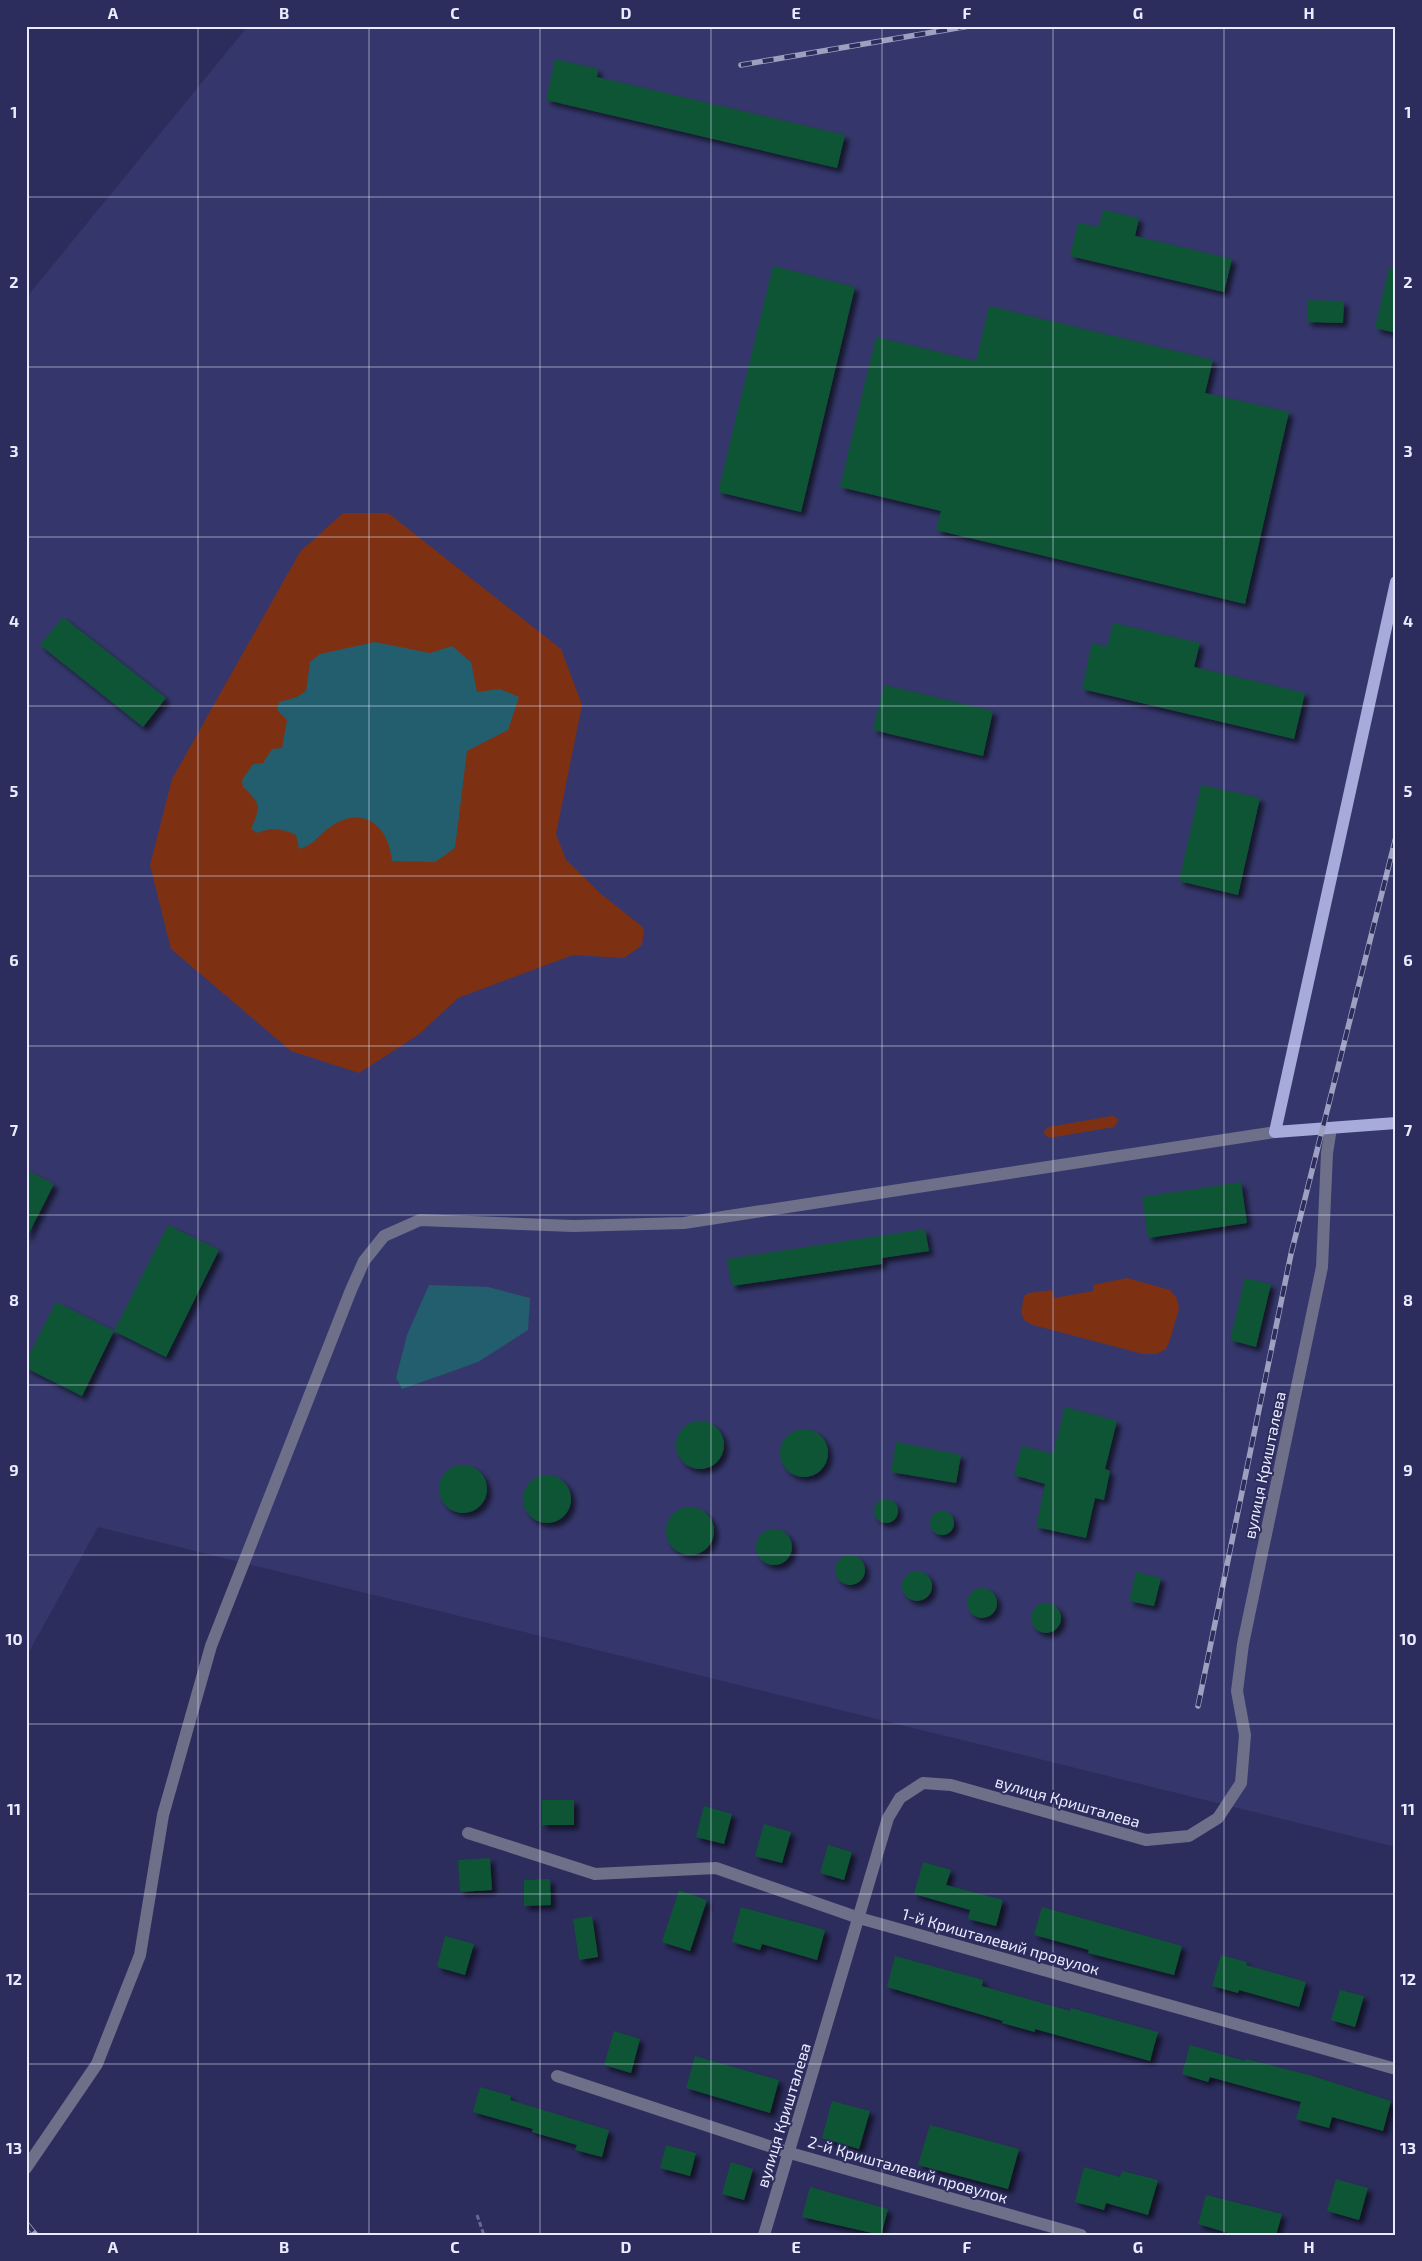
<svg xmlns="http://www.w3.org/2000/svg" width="1422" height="2261" font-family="'Exo 2',sans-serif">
	<defs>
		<filter id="shadow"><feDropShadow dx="4.5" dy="4.5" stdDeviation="2.5" flood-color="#0009"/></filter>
	</defs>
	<rect width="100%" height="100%" fill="#2c2d5d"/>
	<path fill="#35376c" d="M248,26h1148v1821l-1298,-320 -72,130v-1359z"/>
	<g fill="#7e3013">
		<path d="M343,513h45l173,136 21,56 -26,129 10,26 35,34 43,34 -2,17 -18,13 -51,-3 -115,43 -40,37 -59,38 -68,-22 -120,-102 -21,-84 22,-86 128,-227z"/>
		<path d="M1112,1116l4,1 2,4 -4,6 -65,11 -6,-5 5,-6z"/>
		<path d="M1127,1278l43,12 7,9 2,9 -9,32 -5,10 -9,4h-13l-110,-29 -8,-4 -4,-8 3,-17 5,-3 23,-3 2,8 39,-7v-6z"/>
	</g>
	<g fill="#225e6e">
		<path d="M375,642l55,11 22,-7 19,16 6,30 23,-3 19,8 -11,33 -41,21 -12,97 -20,14 -43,-1c-3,-35 -29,-57 -62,-34 -13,9 -14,17 -31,22l-3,-14c-13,-6 -24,-9 -38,-2l-7,-4c10,-23 10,-25 -8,-42l-1,-7 11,-16 10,-1 9,-14 10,-1 5,-28 -10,-10 2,-8 18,-5 9,-6 4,-29 10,-8z"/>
		<path d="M429,1285l59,2 42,11 -2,32 -50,32 -76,27 -6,-11 11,-43z"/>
	</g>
	<g fill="#0f5436" filter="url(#shadow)">
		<path d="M555,59l43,10 -1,8 248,58 -8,33 -291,-68z"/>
		<path d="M1103,210l36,8 -4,18 97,23 -8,33 -154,-36 8,-33 21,4z"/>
		<path d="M773,266l82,21 -54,225 -83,-20z"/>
		<path d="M1389,268l7,1v64l-21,-5z"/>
		<path d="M1307,300l37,1 -1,22 -36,-1z"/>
		<path d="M989,306l224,54 -8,33 84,19 -44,192 -309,-74 5,-19 -101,-24 36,-150 100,24z"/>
		<path d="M63,617l103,81 -23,29 -103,-82z"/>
		<path d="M1113,623l87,20 -6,24 111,26 -11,46 -212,-50 10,-46 15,4z"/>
		<path d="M884,685l109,26 -10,45 -110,-26z"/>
		<path d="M1201,785l59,13 -22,97 -59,-14z"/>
		<path d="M26,1170l28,14 -28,55z"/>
		<path d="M1241,1182l6,41 -99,15 -6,-41z"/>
		<path d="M168,1225l51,25 -53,107 -52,-26z"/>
		<path d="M925,1229l4,22 -47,7v6l-150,22 -5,-27z"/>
		<path d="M1245,1278l26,6 -15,63 -26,-7z"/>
		<path d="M56,1302l58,29 -32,65 -56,-28v-7z"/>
		<path d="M1065,1407l52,14 -12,48 5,2 -6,29 -9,-2 -9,40 -50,-11 9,-43 -31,-9 8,-29 31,8z"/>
		<circle cx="700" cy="1445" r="24"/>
		<circle cx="804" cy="1453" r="24"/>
		<path d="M896,1442l65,13 -5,28 -65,-11z"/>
		<circle cx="463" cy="1489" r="24"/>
		<circle cx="547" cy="1499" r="24"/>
		<circle cx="886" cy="1511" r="12"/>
		<circle cx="690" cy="1531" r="24"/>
		<circle cx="942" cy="1523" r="12"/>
		<circle cx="774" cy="1547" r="18"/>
		<circle cx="850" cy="1570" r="15"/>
		<circle cx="917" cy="1586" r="15"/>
		<path d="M1136,1572l25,6 -7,28 -25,-5z"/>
		<circle cx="982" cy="1603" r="15"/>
		<circle cx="1046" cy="1618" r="15"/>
		<rect x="542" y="1800" width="32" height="25"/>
		<path d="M704,1806l28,8 -8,30 -28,-7z"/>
		<path d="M764,1824l27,8 -9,31 -27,-7z"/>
		<path d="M828,1845l24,7 -8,28 -24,-7z"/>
		<path d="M490,1858l2,32 -32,2 -2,-32z"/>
		<path d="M923,1862l28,8 -5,15 57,15 -7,26 -28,-7 2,-9 -56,-16z"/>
		<path d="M550,1879l1,26 -27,1v-26z"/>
		<path d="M679,1890l28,10 -17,51 -28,-9z"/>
		<path d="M741,1907l84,23 -8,30 -55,-16 -2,6 -28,-8z"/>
		<path d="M1042,1907l140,39 -8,29 -86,-22 1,-3 -55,-15z"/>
		<path d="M592,1916l6,41 -19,3 -6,-41z"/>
		<path d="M445,1936l29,8 -9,31 -28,-8z"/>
		<path d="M1221,1955l26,7 -1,3 60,17 -7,25 -60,-17 -1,3 -26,-7z"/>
		<path d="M895,1956l88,24 -1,6 88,25 1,-3 87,24 -8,29 -115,-32v3l-33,-9 1,-2 -116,-34z"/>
		<path d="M1340,1990l24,6 -9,31 -24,-7z"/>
		<path d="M614,2031l26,8 -9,34 -27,-8z"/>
		<path d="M1190,2045l55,16 1,-2 63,16 82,26 -8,30 -51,-14 -3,11 -33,-9 5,-17 -91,-25 -2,5 -26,-8z"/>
		<path d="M695,2056l84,24 -9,33 -84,-25z"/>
		<path d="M480,2087l31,9 -1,4 99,30 -7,27 -27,-7 2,-5 -45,-13 1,-3 -60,-17z"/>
		<path d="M832,2101l38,10 -11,38 -37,-11z"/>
		<path d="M930,2125l89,24 -11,40 -90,-24z"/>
		<path d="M666,2145l30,8 -6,23 -30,-8z"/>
		<path d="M731,2162l22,7 -9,31 -22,-6z"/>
		<path d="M1084,2167l36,10 2,-6 36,9 -10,35 -42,-12 -2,7 -29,-8z"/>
		<path d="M1336,2179l32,9 -9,32 -32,-9z"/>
		<path d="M810,2187l78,22 -7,26 -79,-18z"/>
		<path d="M1206,2195l76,19 -6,21h-41l-37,-11z"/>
	</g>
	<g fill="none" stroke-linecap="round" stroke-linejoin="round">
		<path stroke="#686990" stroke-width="3" stroke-dasharray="5 2.5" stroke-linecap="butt" d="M477,2215l7,20"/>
		<g stroke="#6d7088" stroke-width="12">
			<path d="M468,1833l127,41 121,-6 143,50 537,151"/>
			<path d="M557,2076l233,77 291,82"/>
			<path d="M26,2168l71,-104 43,-109 23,-140 48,-169 140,-356 13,-29 20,-25 36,-16 153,6 111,-3 591,-91"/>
			<path d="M764,2235l124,-417 12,-20 23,-15 28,2 195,55 43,-4 29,-18 23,-35 4,-48 -8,-44 6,-47 79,-377 5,-114 4,-25"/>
		</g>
		<path stroke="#a6abdc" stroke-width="12" d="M1396,582l-121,550 121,-9"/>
		<defs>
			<g id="rail">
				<path d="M741,65l228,-39"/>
				<path d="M1198,1706l93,-452 105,-417"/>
				<path d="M26,2223l10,12"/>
			</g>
		</defs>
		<use href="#rail" stroke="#9ea0bf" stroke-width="5.5"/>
		<use href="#rail" stroke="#2c2d5d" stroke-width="4" stroke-dasharray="11" stroke-linecap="butt"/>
	</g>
	<path fill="none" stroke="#e9ecff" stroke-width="1" stroke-opacity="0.55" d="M198,26v2209M369,26v2209M540,26v2209M711,26v2209M882,26v2209M1053,26v2209M1224,26v2209M26,197h1370M26,367h1370M26,537h1370M26,706h1370M26,876h1370M26,1046h1370M26,1215h1370M26,1385h1370M26,1555h1370M26,1724h1370M26,1894h1370M26,2064h1370"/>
	<g text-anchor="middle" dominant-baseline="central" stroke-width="4" stroke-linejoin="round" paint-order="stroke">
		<g font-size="16" fill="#e9ecff" stroke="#2c2d5d">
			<text transform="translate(1264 1465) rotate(-78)">вулиця Кришталева</text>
			<text transform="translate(1068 1801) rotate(16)">вулиця Кришталева</text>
			<text transform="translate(1001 1941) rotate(16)">1-й Кришталевий провулок</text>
			<text transform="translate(783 2115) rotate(-73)">вулиця Кришталева</text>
			<text transform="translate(908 2169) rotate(16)">2-й Кришталевий провулок</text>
		</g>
	</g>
	<rect width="1422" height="2261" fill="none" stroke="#2c2d5d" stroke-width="55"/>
	<rect x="28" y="28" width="1366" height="2206" fill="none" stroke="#e9ecff" stroke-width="2"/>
	<g font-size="16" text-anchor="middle" font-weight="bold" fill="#e9ecff">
		<text x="113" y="19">A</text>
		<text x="284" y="19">B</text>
		<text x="455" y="19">C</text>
		<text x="626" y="19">D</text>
		<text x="796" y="19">E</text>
		<text x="967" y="19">F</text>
		<text x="1138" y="19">G</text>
		<text x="1309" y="19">H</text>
		<text x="14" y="118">1</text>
		<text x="1408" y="118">1</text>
		<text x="14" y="288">2</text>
		<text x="1408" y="288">2</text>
		<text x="14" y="457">3</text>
		<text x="1408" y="457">3</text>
		<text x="14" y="627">4</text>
		<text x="1408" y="627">4</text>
		<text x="14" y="797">5</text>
		<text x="1408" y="797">5</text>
		<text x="14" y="966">6</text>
		<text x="1408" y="966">6</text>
		<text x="14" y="1136">7</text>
		<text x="1408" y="1136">7</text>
		<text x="14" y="1306">8</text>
		<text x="1408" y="1306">8</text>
		<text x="14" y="1476">9</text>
		<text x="1408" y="1476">9</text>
		<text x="14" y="1645">10</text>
		<text x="1408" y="1645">10</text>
		<text x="14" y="1815">11</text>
		<text x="1408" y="1815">11</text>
		<text x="14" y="1985">12</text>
		<text x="1408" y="1985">12</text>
		<text x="14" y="2154">13</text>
		<text x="1408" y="2154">13</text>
		<text x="113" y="2253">A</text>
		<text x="284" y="2253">B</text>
		<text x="455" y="2253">C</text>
		<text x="626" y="2253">D</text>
		<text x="796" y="2253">E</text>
		<text x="967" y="2253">F</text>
		<text x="1138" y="2253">G</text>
		<text x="1309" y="2253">H</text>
	</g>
</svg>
